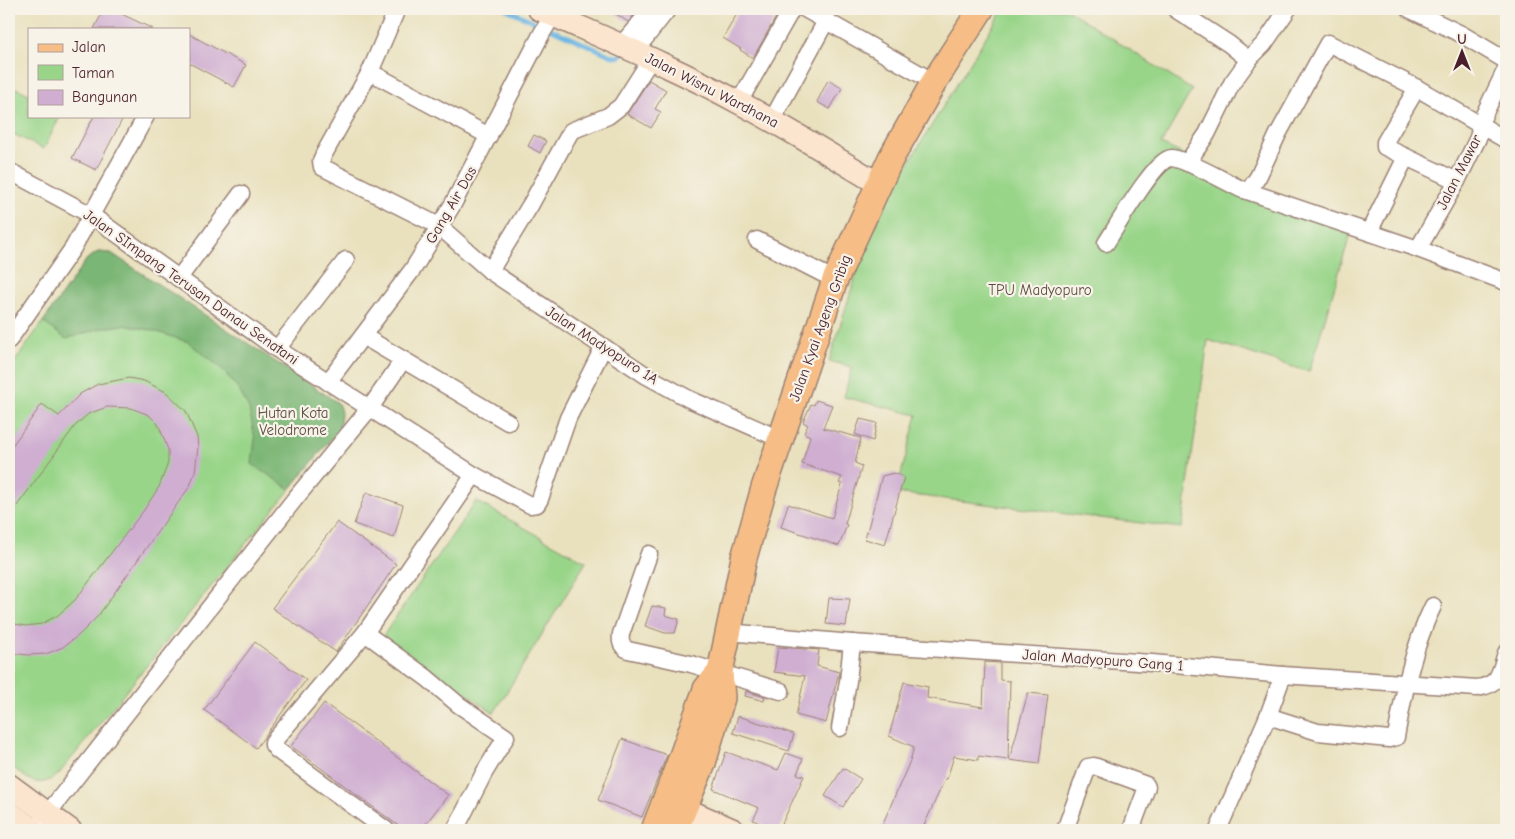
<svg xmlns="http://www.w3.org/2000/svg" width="1515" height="839" font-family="'Comic Neue',sans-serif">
	<rect width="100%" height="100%" fill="#f7f3e8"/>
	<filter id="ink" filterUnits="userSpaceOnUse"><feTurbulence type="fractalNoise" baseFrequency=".02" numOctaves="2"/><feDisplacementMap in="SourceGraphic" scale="10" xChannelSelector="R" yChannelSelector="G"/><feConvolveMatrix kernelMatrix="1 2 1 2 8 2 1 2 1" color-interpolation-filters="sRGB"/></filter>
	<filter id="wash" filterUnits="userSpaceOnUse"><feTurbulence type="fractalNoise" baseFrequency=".0096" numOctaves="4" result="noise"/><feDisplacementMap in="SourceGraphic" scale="20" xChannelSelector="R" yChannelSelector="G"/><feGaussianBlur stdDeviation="1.12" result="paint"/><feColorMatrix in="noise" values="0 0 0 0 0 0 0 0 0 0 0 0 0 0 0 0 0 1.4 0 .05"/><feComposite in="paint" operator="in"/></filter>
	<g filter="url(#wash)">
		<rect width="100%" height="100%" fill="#e9e1be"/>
		<g fill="#99d589" stroke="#727a5a">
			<path d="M1003,9h64l125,81 -31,54 190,88 -42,140 -101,-32 -26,188 -286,-35 21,-78 -73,-18 8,-30 -23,-6 35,-111 31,-65z"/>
			<path d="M9,85l20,9v22h31l-16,33 -35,-17z"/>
			<path d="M98,252l13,1 227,150c4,9 3,16 1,26l-281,346c-22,16 -31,3 -49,-11v-394l78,-111z"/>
			<path d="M476,501l110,61 -92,151 -111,-77z"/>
		</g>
		<path fill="#7ab675" stroke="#626a50" d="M98,252l13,1 227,150 3,9 -2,17 -49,60 -38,-25 3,-25 -6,-30 -10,-19 -17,-21 -34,-27 -37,-12 -28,-5 -25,4 -32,10 -23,-17 44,-63z"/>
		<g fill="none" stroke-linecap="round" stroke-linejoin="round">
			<path stroke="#69b4e2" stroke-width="4.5" d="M506,9l106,47 7,1 4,-4"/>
		</g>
		<g id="blocks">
			<g fill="#cfaed2">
				<path d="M104,9h7l42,20h-59z"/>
				<path d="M609,9h30l-11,13z"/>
				<path d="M740,9l40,1 -27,48 -13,-8 1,-1 -18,-11z"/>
				<path d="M189,34l57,31 -12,22 -45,-24z"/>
				<path d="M649,80l17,10 -11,19 6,3 -10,16 -24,-14z"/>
				<path d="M828,80l14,8 -12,21 -13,-7z"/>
				<path d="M94,116h30l-28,54 -24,-12z"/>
				<path d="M534,135l12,6 -6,12 -12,-7z"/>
				<path d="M129,378l15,3 22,11 20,19 11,26 1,10 -3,25 -5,14 -92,130 -19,19 -16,12 -17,7 -18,1 -19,-2v-30l17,3 15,-2 16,-8 18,-16 69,-90 15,-23 9,-24v-13l-5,-14 -5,-12 -9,-9 -18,-7 -24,-1 -19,7 -13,12 -66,91v-67l33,-46 17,12 21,-22 18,-10z"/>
				<path d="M816,400l16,5 -9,23 38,10 -6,25 7,3 -17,58 2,1 -8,21 -58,-19 7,-23 44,14 10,-34 -3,-1 3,-6 -40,-13 8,-28 -6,-3 4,-8 -5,-3 8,-18 3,1z"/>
				<path d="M860,419l17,4 -4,18 -18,-7z"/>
				<path d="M894,473l10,4 -19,68 -20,-6 17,-63z"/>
				<path d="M366,492l37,13 -9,33 -40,-14z"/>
				<path d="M337,522l59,42 -60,88 -64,-44z"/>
				<path d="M829,598l21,1 -4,27 -20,-2z"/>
				<path d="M652,606l14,2 -1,7 14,4 -4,14h-10l-20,-7z"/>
				<path d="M255,642l51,38 -50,68 -52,-38z"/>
				<path d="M778,647l41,3 -2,16 22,6 -13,51 -30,-8 9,-39 -31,-4z"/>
				<path d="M985,662l15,1v17l10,1 -2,79 -30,-4v4l-24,-4 -7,23h-2l-23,51h-42l30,-69 4,-14 -25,-11 15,-54 24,5 -1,11 56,9z"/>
				<path d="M746,691l19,6 -1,4 -19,-5z"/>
				<path d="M1028,693l20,2 -9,69 -30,-4z"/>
				<path d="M324,703l124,92 -27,35h-17l-113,-84z"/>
				<path d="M738,716l56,18 -5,17 -56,-18z"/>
				<path d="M622,739l45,16 -25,62 -44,-17z"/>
				<path d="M726,752l52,18 8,-17 17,6 -6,15 7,2 -25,54h-5l-21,-10 6,-12 -46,-19z"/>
				<path d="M843,768l18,11 -18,28 -18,-11z"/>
			</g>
		</g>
	</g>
	<g filter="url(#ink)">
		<use href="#blocks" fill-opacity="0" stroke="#9a8074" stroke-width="1"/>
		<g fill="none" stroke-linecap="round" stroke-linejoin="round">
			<defs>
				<g id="street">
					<path d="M397,9l-27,63 -46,82 -3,7 1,6 117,59 51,45 157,105 42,23 91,40"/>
					<path d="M805,9l129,73"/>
					<path d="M1175,9l54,35 20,16"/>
					<path d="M1409,9l52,25 44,26 1,4"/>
					<path d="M622,44l30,-35"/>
					<path d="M635,51l33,-42"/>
					<path d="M1506,69l-24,50 -4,19 -21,43 -39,68 88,33"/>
					<path d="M370,72l119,64"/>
					<path d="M1417,88l-32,54v5l72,34"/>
					<path d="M739,102l53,-93"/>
					<path d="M772,120l54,-99"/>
					<path d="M1187,163l20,-29 25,-51 18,-25 14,-14 24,-35"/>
					<path d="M9,171l82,44 186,134 197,126 56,30 7,-1 3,-5 28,-81 35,-70"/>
					<path d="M1247,191l171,58"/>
					<path d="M1369,232l37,-75"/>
					<path d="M757,240l78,40"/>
					<path d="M1106,243c10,-15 50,-86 66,-85 16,2 54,24 71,32h6l9,-13 20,-43 50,-91 89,45 89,52"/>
					<path d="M490,271l41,-67 40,-73 37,-15 13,-10 30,-47"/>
					<path d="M179,278l62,-84"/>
					<path d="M363,336l145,86"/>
					<path d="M9,340l64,-92 73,-132"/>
					<path d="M277,349l69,-89"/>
					<path d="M328,382l85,-113 40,-65 89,-171 11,-18"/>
					<path d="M649,554l-28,80c-1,8 0,12 7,16l63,14 90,27"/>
					<path d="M728,632l124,11 300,20 131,12 194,13c23,-3 23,-16 29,-35"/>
					<path d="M365,633l62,45 32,27 47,32 -22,36 -29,57"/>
					<path d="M1268,716l50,16 71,7 7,-2c8,-45 17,-90 37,-131"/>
					<path d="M840,728l8,-47 4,-38"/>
					<path d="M41,822l253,-322 76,-92 33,-48"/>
					<path d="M386,830l-109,-80 -4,-5v-3l92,-109 109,-158"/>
					<path d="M1065,830l23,-63 6,-1 52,19 1,2 -16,43"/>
					<path d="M1218,830l50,-114 15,-41"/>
				</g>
				<g id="secondary">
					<path d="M539,9c67,30 135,58 199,93 48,25 94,54 141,82"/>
					<path d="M9,785l61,45"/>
					<path d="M669,802l64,28"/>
					<path d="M9,812l24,18"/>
				</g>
				<g id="primary">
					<path d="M654,830l28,-74 24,-67 14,-17"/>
					<path d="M675,830l28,-67 19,-65 -2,-26 24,-114 20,-70 71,-208 56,-122 43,-76 47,-73"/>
				</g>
			</defs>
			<use href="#street" stroke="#9a8074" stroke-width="19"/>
			<use href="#secondary" stroke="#9a8074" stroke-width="25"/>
			<use href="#primary" stroke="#9a8074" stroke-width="28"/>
			<use href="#street" stroke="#fff" stroke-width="16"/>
			<use href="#secondary" stroke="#fbe5cf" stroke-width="22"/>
			<use href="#primary" stroke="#f6be86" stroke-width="25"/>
		</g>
	</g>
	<g text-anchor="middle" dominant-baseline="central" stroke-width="4.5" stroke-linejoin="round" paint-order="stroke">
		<g font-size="15" fill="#4a1f2b" stroke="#f7f3e8">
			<text transform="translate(712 90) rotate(27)">Jalan Wisnu Wardhana</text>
			<text transform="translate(1459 172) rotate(-63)">Jalan Mawar</text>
			<text transform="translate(451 205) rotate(-60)">Gang Air Das</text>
			<text transform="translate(191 287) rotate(35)">Jalan SImpang Terusan Danau Senatani</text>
			<text transform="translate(820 328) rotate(-70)">Jalan Kyai Ageng Gribig</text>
			<text transform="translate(602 345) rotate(33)">Jalan Madyopuro 1A</text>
			<text transform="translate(1103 660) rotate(4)">Jalan Madyopuro Gang 1</text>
		</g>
		<g font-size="15" fill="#5e4c42" stroke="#f7f3e8">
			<text x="1040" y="290">TPU Madyopuro</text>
			<text x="293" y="413">Hutan Kota<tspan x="293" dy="17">Velodrome</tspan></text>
		</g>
	</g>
	<rect width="1515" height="839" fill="none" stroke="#f7f3e8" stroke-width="30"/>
	<rect x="28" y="28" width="162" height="90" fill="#f7f3e8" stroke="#b29e9c"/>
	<rect x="38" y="44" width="25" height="8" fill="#f6be86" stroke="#b29e9c"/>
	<text x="72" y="52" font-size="15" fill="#4a1f2b">Jalan</text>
	<rect x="38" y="65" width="25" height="15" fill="#99d589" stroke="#b29e9c"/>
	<text x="72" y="78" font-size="15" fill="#4a1f2b">Taman</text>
	<rect x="38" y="90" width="25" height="15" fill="#cfaed2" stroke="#b29e9c"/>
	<text x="72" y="102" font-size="15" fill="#4a1f2b">Bangunan</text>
	<g transform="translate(1462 52)" stroke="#f7f3e8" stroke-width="4" paint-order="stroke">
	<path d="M0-4L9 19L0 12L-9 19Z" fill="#4a1f2b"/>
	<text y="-8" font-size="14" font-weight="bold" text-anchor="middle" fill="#4a1f2b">U</text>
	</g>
</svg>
